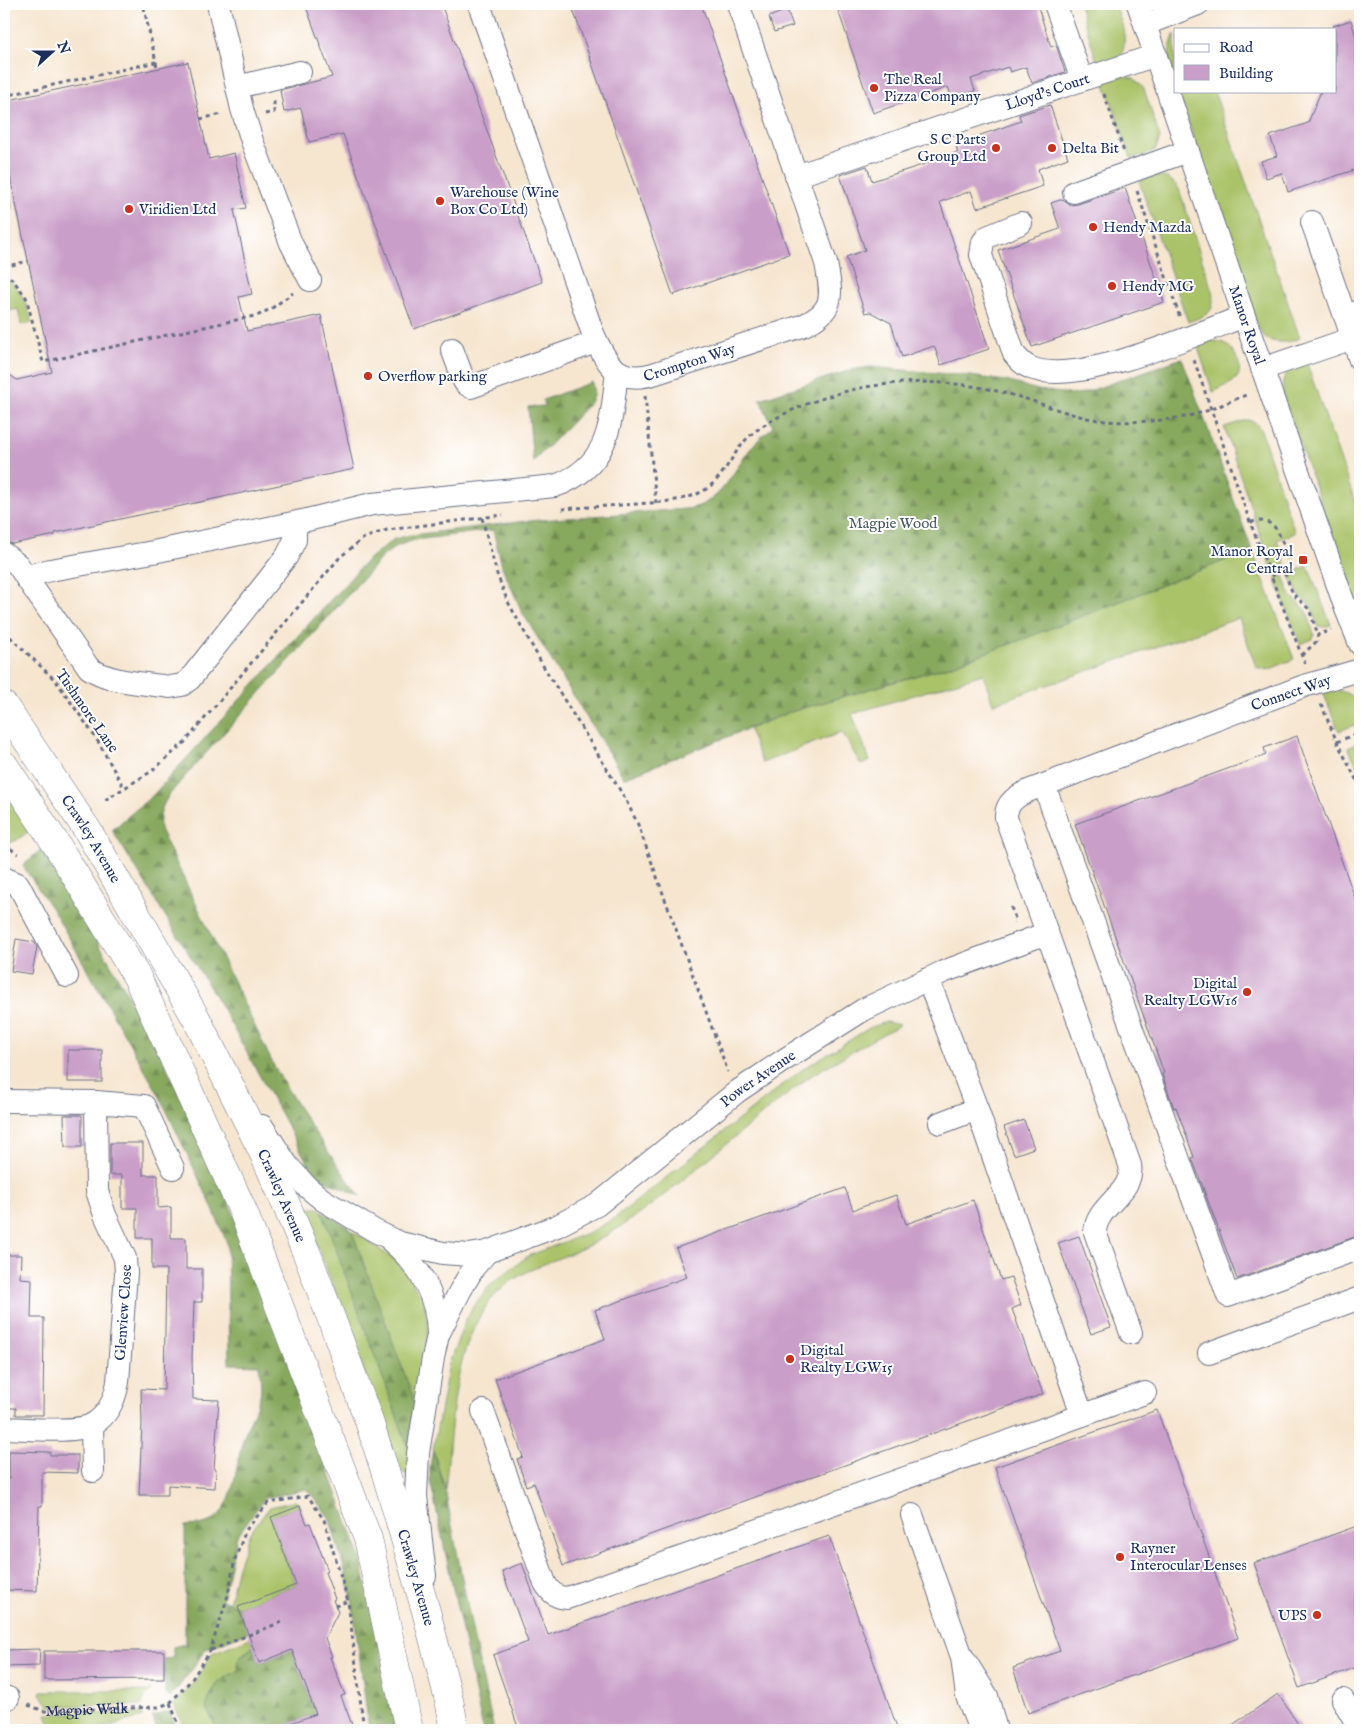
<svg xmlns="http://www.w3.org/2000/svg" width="1364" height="1734" font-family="'IM FELL English',serif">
	<defs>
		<pattern id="forest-firs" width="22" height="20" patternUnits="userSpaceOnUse" patternTransform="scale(1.25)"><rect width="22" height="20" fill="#87a95d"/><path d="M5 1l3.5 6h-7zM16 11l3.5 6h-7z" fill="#6e8a50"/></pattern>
	</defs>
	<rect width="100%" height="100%" fill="#fff"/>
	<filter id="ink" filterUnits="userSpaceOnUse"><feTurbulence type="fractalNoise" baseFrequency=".02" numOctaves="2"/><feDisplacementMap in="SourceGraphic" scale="10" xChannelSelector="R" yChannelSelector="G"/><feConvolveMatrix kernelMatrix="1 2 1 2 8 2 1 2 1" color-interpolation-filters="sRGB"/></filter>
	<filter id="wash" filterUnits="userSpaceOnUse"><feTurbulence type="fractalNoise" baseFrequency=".0096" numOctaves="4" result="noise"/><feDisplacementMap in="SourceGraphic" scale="20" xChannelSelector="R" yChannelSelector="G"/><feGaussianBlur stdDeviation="1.12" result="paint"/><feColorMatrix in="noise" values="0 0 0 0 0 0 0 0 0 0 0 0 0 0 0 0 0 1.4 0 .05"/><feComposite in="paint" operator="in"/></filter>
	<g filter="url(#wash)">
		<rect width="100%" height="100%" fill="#f6e5cf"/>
		<g fill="#aac369" stroke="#627964">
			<path d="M1079,4h36c6,19 14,32 6,52l-22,12z"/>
			<path d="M1175,34v50c-6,-18 -9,-32 0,-50z"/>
			<path d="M1120,76l14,2 10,11 16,49 -4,11 -12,7 -13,2 -27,-76z"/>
			<path d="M1178,91h36l86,247c-12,5 -20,5 -33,2l-10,-14z"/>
			<path d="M4,171l8,38 -8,2z"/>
			<path d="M1151,177c12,-2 21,1 28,12l33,102c4,23 -5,24 -24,31l-49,-141z"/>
			<path d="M4,276c17,12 23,28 28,47l-11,2 -3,-16 -14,3z"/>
			<path d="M1210,341c5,0 11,0 15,3 10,5 19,24 12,34 -6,7 -17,10 -24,14l-16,-47z"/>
			<path d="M1306,361l54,155v98l-77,-218c-2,-21 3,-28 23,-35z"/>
			<path d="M1247,420c8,1 10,4 14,10l34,103 -18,7 9,25 -14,5 -48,-143z"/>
			<path d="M1252,550l42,109 -26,11 -12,-3 -17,-49 -246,86 -10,-30 -131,40 18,47 -9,4 -19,-33 -80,31 -13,-34 41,-17 156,-45 67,-24z"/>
			<path d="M1308,566l23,59 -8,2 -5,-1 -7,-20 -13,-11 -9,-22z"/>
			<path d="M1283,576l8,20 16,15 7,24 -1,4 -13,5 -25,-66z"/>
			<path d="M1330,690c12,0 22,4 30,12v21l-21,8 -16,-39z"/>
			<path d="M1360,742v30l-12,-25z"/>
			<path d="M4,783l29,45 -16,12 -13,5z"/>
			<path d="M886,1022l14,3c-23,12 -46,25 -69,39 -9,5 -20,11 -28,18 -39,30 -76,62 -114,93 -30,24 -59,48 -92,66 -39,22 -85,26 -112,67 -34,52 -33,122 -40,182l-12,-40 16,-87 17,-44 8,-14 17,-21 37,-28 62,-24 25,-14 185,-147 69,-43z"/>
			<path d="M309,1208h9l76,51 8,8 22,33 5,26 -21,147 -3,1 -6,-4 -58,-164 -35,-89 -1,-7z"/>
			<path d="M296,1501l4,5 -29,11 25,68 -58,22 -9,-4 9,-37 12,-34 20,-25z"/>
			<path d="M250,1638l3,9 -13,10v14l-34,37 12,22h-33l-11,-26 22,-23 16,-28z"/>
			<path d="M41,1691h110l-7,8 -2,6 -92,1 -10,-12z"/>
			<path d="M141,1713l2,4 -50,13h-41l-5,-16z"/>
		</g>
		<g fill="url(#forest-firs)" stroke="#516c5e">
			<path d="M1182,358l70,192 -239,93 -67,24 -156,45 -166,66 -101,-164 -21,-47 -9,-37 -78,10 -18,6 -14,10 -202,225c-14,16 -23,26 -21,48l114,237c26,46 55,88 86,130l-36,-16 -13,-11 -91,-165 -108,-174 41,-35 213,-234 28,-22 17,-4 116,-14 158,-12c34,-3 45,-33 63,-57 7,-10 15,-17 25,-25l-13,-28 91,-29 20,-3 99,9 36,5 32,9 34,4 12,-1z"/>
			<path d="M592,382l2,12 -5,10 -56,58 -5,-55 17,-1 -2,-6z"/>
			<path d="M43,847l109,189 76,162 132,358 38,174h-29l-17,-131 -9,-35 -14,-47 -22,-28 -42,9 -28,38 -15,64 16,7 10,25 -44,18 -7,13 -27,35 -5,-6 -1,-33 9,-1v-11l12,-3v-118c14,-1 25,-1 35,-12 15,-17 16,-49 22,-70 4,-17 13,-32 18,-48 2,-9 0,-21 -1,-31l-30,-1 -2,-121 -18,-43 -50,-105 -103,-180 -33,-49z"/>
			<path d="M322,1211l29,18 68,184 -7,45z"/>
			<path d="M433,1450l12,40 31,159 18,81h-11l-53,-250v-14z"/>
			<path d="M253,1647l6,16 33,-13 24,64 -44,16h-54l-12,-22c6,-20 12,-30 33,-37l-2,-9 3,-5z"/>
			<path d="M170,1712l7,18h-20l-5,-14z"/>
		</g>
		<g id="blocks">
			<g fill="#c99ec8">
				<path d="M305,4h136l101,278 -128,47 -71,-195 -34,8 -8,-34 -17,4 -4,-22 52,-13z"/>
				<path d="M571,4h130l88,250 -116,41z"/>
				<path d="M836,4h201l14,43 5,-2 9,27 -33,11 -6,-16 -16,5 -2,-5 -37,12 4,12 -23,8 -4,-12 -75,26z"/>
				<path d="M787,10l6,16 -19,6 -5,-15z"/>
				<path d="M1351,20l5,17 4,-2v133l-72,24 -6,-19 -16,5 -5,-17 16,-5 -7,-20 38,-13 13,-32h14v-62l-2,-3z"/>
				<path d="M188,62l21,97 25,-6 12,55 -12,2 18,84 -13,3 8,34 74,-16 33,154 -299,64v2l-43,9 -8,-3v-170l13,9 35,-8 -48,-224v-47z"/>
				<path d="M1050,105l18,53 -30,11 5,17 -66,22 -6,-17 -31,11 49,147 -48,16 -7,-19 -32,11 -11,-34 -21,-11 -5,1 -19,-56 19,-7 -25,-75 27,-9 5,15 47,-15 39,-14 -3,-8 66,-23 -2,-6z"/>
				<path d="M1125,188l39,114 -132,45 -34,-97 62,-21 -9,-26 12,-4 8,6 7,-1z"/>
				<path d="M1297,736l63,176v323l-123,44 -45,-121 2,-1 -18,-50 -2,1 -12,-34 2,-1 -89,-249 191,-69 -2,-7z"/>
				<path d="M16,939l18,3 3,5 -5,27 -21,-3z"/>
				<rect x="68" y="1050" width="34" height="32"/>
				<path d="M64,1115h18v32h-17z"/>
				<path d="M1024,1120l10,28 -20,7 -10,-28z"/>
				<path d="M110,1143h33v32h15v33l13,-1v31h15v31h16v33h-8l-2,55 1,42 26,1 -5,69h2l-1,19 -47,-3v10h-29l3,-71 -1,-35 23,1 2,-121h-14v-31h-15v-30h-15v-33h-12z"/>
				<path d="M845,1188l8,22 43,-15 10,29 67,-24 28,80 10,-3 10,28 -9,4 31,85 -480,172 -29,-83 -8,3 -9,-27 6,-2 -28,-78 110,-40 -10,-29 92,-33 -11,-29z"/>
				<path d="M1079,1236l32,91 -20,7 -33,-91z"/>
				<path d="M4,1255h17l-1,23 12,1 -1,39h13l-1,97h-27v-7h-12z"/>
				<path d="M1157,1410l81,228 -210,75 -15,-45 47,-17 -65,-184z"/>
				<path d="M9,1451l41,1v3h28v18l-36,-1v34h-3l-2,85 -33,-1v-111h5z"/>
				<path d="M300,1506l7,18 3,-1 18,48 -3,1 10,27 -2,1 5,12 -13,26 7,19h-2l15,38 -4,1 13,34h-77v-2l39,-14 -24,-64 -33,13 -21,-56 58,-22 -25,-68z"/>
				<path d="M1360,1525v141l-61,22 -45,-125z"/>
				<path d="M829,1536l69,194h-379l-26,-75 35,-13 -26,-71 20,-8 26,72z"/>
				<path d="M40,1649l-1,17 -35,1v-17z"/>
				<path d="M44,1651h120v28l-120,1z"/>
				<path d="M1278,1694l24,36h-77z"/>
			</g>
		</g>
	</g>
	<g filter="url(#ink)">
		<use href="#blocks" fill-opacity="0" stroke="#686f86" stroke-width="1"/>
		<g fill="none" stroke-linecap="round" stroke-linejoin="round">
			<defs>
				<g id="minor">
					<path d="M218,4l24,105 10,32 39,102 19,37"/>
					<path id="s2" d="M479,4l113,327c13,30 24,54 61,43l149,-48c34,-15 30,-30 24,-63l-88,-259"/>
					<path d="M1055,4l27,76"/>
					<path id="s3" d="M1138,4l106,312 102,293 14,35"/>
					<path d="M1146,24l52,-20"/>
					<path d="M237,87l63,-15"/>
					<path id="s4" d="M796,176l360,-121"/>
					<path d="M1074,192l114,-41"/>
					<path d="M1312,222l33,94"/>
					<path d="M1021,223l-34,14 -4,5 -2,13 33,99c5,6 9,11 17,14 46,19 166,-34 213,-52"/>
					<path d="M1360,311l-15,5 15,44"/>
					<path d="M452,349l12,32 2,3 5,3 125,-45"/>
					<path d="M1262,369l91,-31"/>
					<path d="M295,523v17l-8,16 -97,123 -8,6 -12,2c-26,-4 -59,-4 -81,-19l-62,-89 8,-5 15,-4 103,-18 154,-32 65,-16 183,-18c56,-20 56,-64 62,-115"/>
					<path d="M4,554l14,11 9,14"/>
					<path d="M1360,670l-56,16 -260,99 184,511 132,-48"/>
					<path d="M1044,785c-16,6 -39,12 -38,33l124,347c5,28 -34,40 -35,67l36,101"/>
					<path d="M4,878l14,6 49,92"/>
					<path d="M928,979l49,130 105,306"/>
					<path d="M4,1101l92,1"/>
					<path d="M940,1123l37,-14"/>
					<path id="s5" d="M262,1126l25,39 20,22 16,13 52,31 25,12 43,10 26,2 18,-3 70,-26 40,-21 141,-114 46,-31 79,-50 80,-38 104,-39"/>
					<path d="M392,1242c28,24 46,56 46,93"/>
					<path d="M1209,1353l151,-55"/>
					<path d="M483,1411l62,172c5,9 11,15 22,15l578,-205"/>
					<path d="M92,1425l1,46"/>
					<path id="s6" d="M4,1428c19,0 73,6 89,-4 16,-9 22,-25 25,-42l8,-109 -1,-15 -20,-43 -8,-24 -1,-89 48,4 29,62"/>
					<path d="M912,1515l50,142 5,39 13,34"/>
					<path d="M425,1576l-9,-80 1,-23 1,-20 15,-95 5,-23 22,-44 14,-24 13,-15"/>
					<path d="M964,1659l23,37 9,34"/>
					<path d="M4,1698h4"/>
					<path d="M1343,1700l17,29"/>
				</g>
				<g id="major">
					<path id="s7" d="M4,706l84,125 108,187 65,130 19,42 27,64 26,69 36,98 17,53 40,137 23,89 6,30"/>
					<path d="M4,765l54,82 79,130 106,234 125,328 41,191"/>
				</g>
			</defs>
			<use href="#minor" stroke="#686f86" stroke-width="24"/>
			<use href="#major" stroke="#686f86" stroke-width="29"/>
			<g stroke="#686f86" stroke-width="3" stroke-dasharray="4 4" stroke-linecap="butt">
				<path d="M156,62l1,6"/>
				<path d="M1104,94l20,58"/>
				<path d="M4,96l152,-34 -13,-58"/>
				<path d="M265,114l9,-2v-11"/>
				<path d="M200,119l22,-5"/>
				<path d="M1137,191l43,127"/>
				<path d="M4,267l24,-6"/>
				<path d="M4,272l9,8 13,17 17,65 216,-47 13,-7 21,-15"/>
				<path d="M1194,360l56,162 55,142"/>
				<path d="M645,396l11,107"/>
				<path d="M562,509c25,-2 50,-3 75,-5 22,-2 46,-2 66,-13 20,-12 27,-33 41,-49 21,-26 89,-50 122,-55 49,-8 98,-6 146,8 31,8 62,23 94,26 22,2 65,0 87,-6 19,-5 37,-14 56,-21"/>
				<path d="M482,518l15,56 10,26 35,64 81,131 14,27 91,250"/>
				<path d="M1251,522c6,-1 14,-2 20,2 9,5 17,34 21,44l-8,3"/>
				<path d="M1271,576l13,-5 9,23 16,15 9,26"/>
				<path d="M4,631l52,50 40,57 28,50"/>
				<path d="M1302,655l14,-13 2,-7 13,-5"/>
				<path d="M1321,704l16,38 23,45"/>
				<path d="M1337,742l23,-10"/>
				<path d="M105,800l47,-29 33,-29 155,-185 24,-19 23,-8 116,-15"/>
				<path d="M4,844l14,10"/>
				<path d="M1011,907l5,14h-2"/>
				<path d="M335,1606l13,-5"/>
				<path d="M211,1650l73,-29"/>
				<path d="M170,1703l11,27"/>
				<path id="s1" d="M28,1705l16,6 114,-4 12,-4 22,-24 18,-28 17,-52 8,-40 11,-29 22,-27 40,-7 16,24 24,81 16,129"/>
				<path d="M357,1730l7,-2"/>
			</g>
			<use href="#minor" stroke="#fff" stroke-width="22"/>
			<use href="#major" stroke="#fff" stroke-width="28"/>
		</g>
	</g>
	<g fill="#c8321e" stroke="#fff" stroke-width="2">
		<circle cx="874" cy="88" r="5"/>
		<circle cx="996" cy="148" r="5"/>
		<circle cx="1052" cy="148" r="5"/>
		<circle cx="440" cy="201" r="5"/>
		<circle cx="129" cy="209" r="5"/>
		<circle cx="1093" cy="227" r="5"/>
		<circle cx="1112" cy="286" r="5"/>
		<circle cx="368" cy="376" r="5"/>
		<rect x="1298" y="555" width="10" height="10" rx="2.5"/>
		<circle cx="1247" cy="992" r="5"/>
		<circle cx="790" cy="1359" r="5"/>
		<circle cx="1120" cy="1557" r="5"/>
		<circle cx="1317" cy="1615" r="5"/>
	</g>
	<g text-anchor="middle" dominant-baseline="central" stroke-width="4" stroke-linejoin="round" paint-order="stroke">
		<g font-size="15" fill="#1b2f5e" stroke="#fff" text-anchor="start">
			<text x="884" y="79">The Real<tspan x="884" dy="17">Pizza Company</tspan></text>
			<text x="986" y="139" text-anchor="end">S C Parts<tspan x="986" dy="17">Group Ltd</tspan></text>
			<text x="1062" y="148">Delta Bit</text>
			<text x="450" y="192">Warehouse (Wine<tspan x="450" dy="17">Box Co Ltd)</tspan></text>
			<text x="139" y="209">Viridien Ltd</text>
			<text x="1103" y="227">Hendy Mazda</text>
			<text x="1122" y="286">Hendy MG</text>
			<text x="378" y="376">Overflow parking</text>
			<text x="1293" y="551" text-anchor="end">Manor Royal<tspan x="1293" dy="17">Central</tspan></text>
			<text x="1237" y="983" text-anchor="end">Digital<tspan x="1237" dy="17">Realty LGW16</tspan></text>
			<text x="800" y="1350">Digital<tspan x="800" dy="17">Realty LGW15</tspan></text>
			<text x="1130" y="1548">Rayner<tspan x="1130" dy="17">Interocular Lenses</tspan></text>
			<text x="1307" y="1615" text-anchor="end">UPS</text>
		</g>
		<g font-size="15" fill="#1b2f5e" stroke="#fff">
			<text stroke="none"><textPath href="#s4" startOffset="265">Lloyd's Court</textPath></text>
			<text stroke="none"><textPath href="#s3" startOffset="339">Manor Royal</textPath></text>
			<text stroke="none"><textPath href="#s2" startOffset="469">Crompton Way</textPath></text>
			<text transform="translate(1291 693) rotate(-19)">Connect Way</text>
			<text transform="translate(87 711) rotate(55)">Tushmore Lane</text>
			<text stroke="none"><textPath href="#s7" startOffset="159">Crawley Avenue</textPath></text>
			<text stroke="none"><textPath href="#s5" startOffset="598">Power Avenue</textPath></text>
			<text stroke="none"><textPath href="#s7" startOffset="564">Crawley Avenue</textPath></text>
			<text stroke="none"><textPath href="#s6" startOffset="210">Glenview Close</textPath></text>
			<text stroke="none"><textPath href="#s7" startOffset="969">Crawley Avenue</textPath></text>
			<text stroke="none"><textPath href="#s1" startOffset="60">Magpie Walk</textPath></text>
		</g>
		<g font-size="15" fill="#465b61" stroke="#fff">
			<text x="893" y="523">Magpie Wood</text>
		</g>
	</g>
	<rect width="1364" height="1734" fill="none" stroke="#fff" stroke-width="20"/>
	<rect x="1174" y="28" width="162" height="65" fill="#ffffff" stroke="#a4acbf"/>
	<rect x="1184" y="44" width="25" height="8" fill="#ffffff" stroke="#a4acbf"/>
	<text x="1219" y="52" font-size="15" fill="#1b2f5e">Road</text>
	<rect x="1184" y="65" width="25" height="15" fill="#c99ec8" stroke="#a4acbf"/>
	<text x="1219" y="78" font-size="15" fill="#1b2f5e">Building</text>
	<g transform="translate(52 52) rotate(69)" stroke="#ffffff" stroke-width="4" paint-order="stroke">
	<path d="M0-4L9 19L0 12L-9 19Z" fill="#1b2f5e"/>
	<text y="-8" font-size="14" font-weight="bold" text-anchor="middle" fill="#1b2f5e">N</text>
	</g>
</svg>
